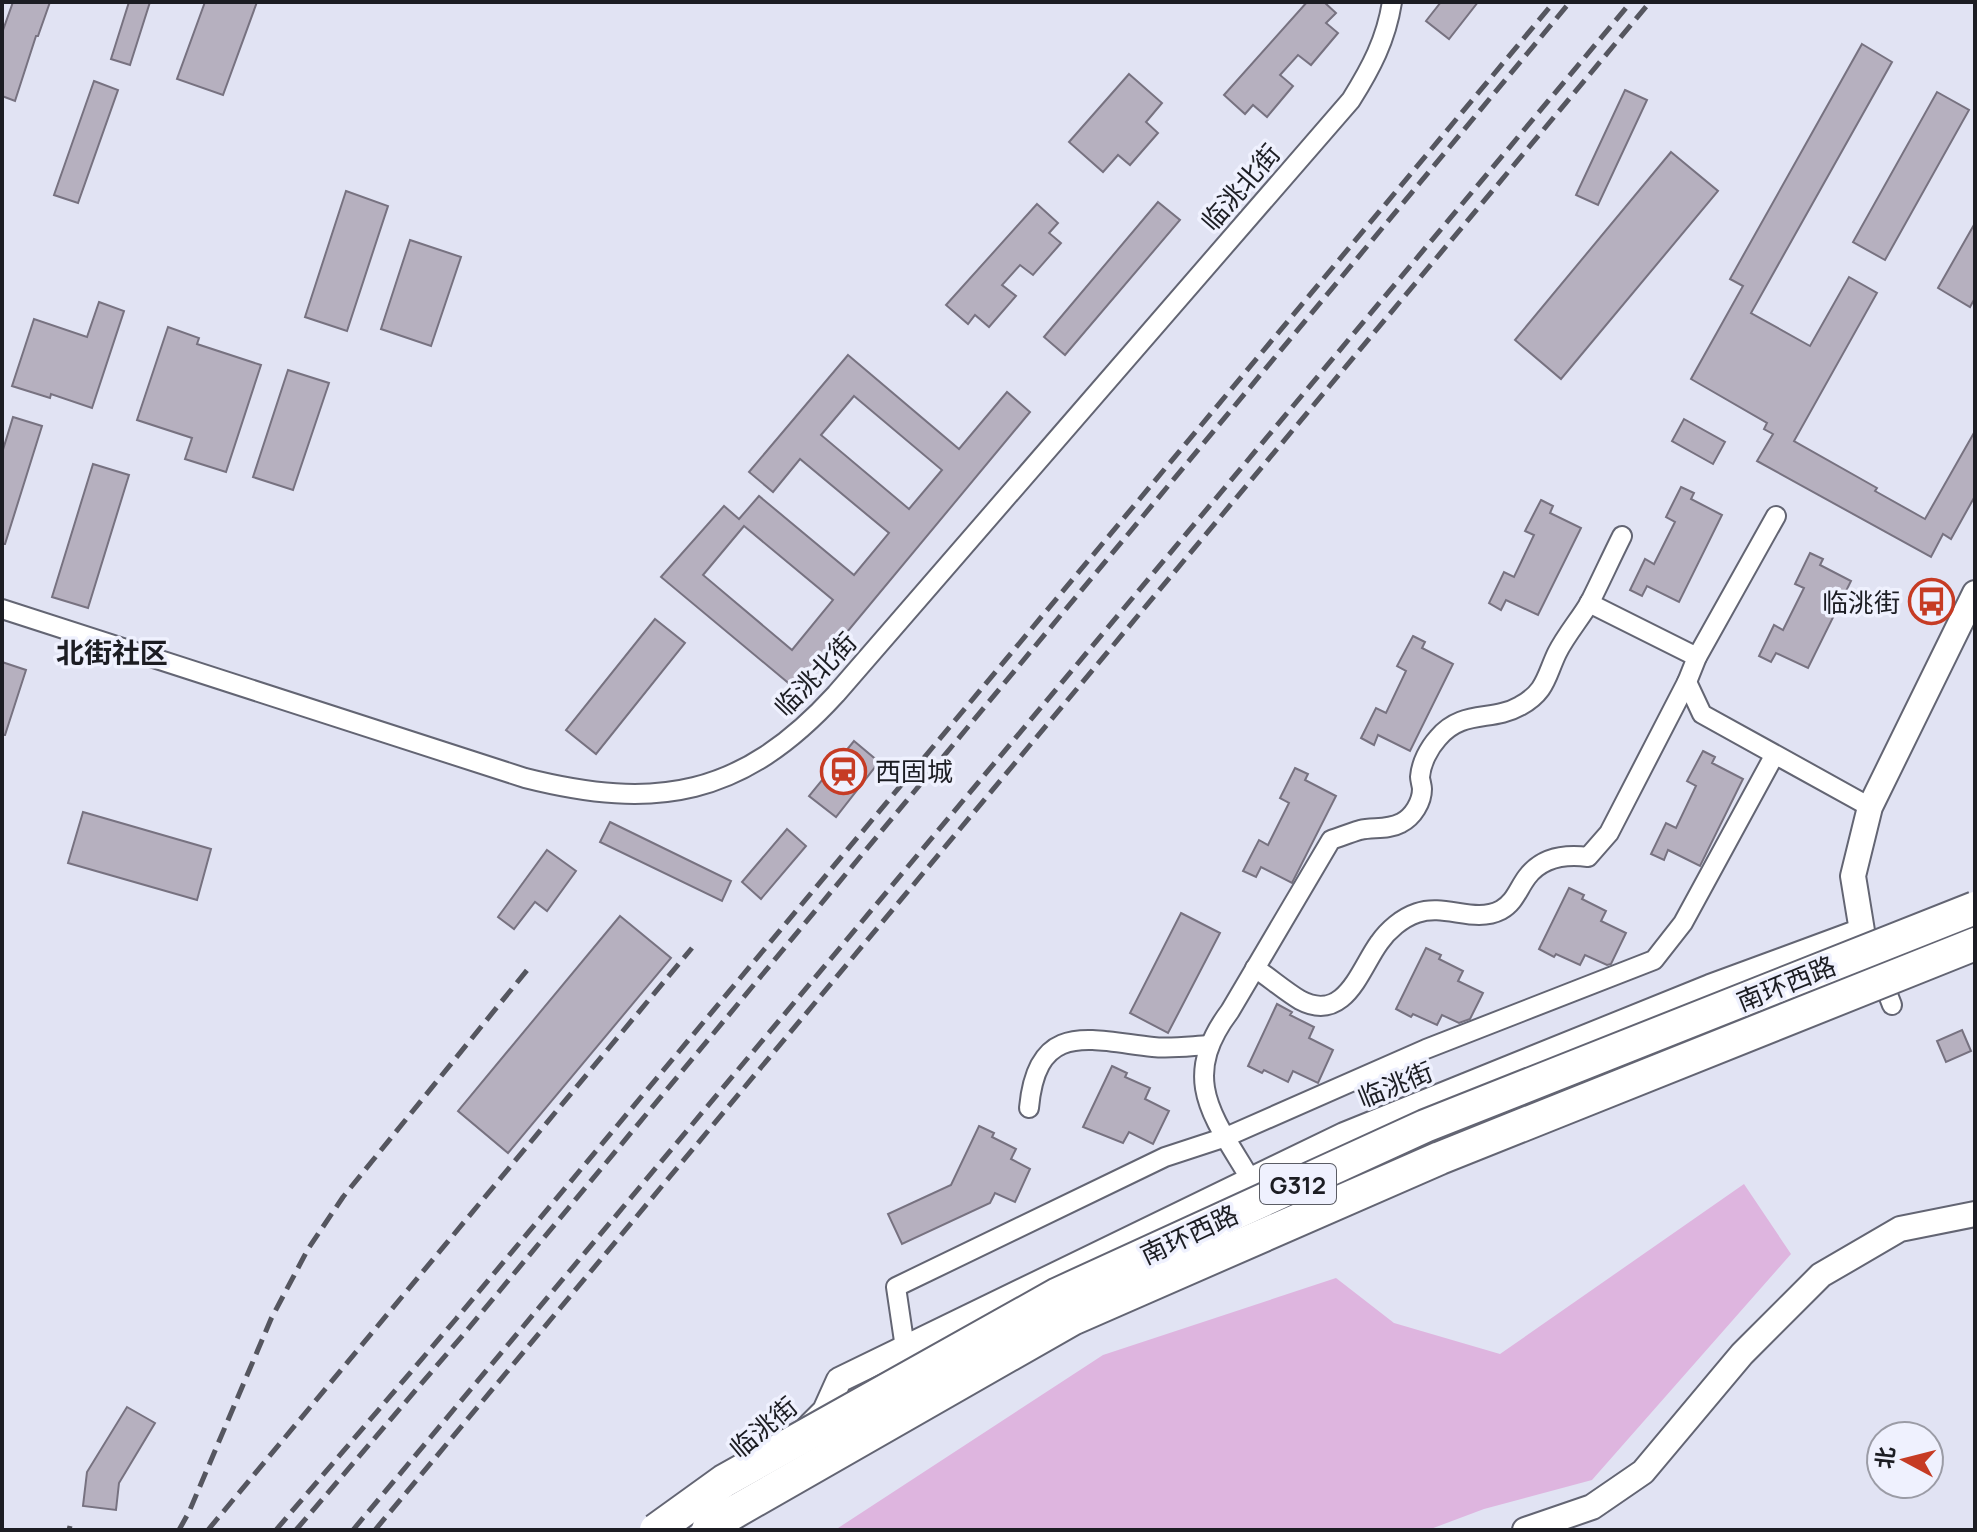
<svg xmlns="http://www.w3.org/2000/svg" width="1977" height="1532" font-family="Manrope,'Noto Sans SC',sans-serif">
	<rect width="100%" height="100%" fill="#e1e3f3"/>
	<path fill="#deb5df" d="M1744,1184l47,70 -199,226 -108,29 -56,21h-593l268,-175 233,-77 58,45 106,31z"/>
	<g fill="#b6b0bf" stroke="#777280" stroke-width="2" fill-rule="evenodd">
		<path d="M13,2h37l-12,34h-2l-21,65 -13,-5v-63z"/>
		<path d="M129,2h21l-20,63 -19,-6z"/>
		<path d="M205,2h52l-34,93 -46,-16z"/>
		<path d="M1307,2h17l12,11 -10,10 12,10 -27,32 -13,-10 -18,20 13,11 -26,31 -14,-12 -8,9 -21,-19z"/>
		<path d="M1441,2h37l-29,37 -23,-18z"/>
		<path d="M1862,44l30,18 -141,251 59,33 39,-69 28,16 -83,148 83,47 -2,3 50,28 50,-88v65l-24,43 -8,-5 -12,23 -174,-96 16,-27 -9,-5 3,-6 -76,-44 52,-93 -13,-7z"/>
		<path d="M1129,74l33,29 -16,19 12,11 -28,32 -12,-10 -15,17 -34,-30z"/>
		<path d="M94,81l24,9 -40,113 -24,-8z"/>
		<path d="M1625,90l22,10 -49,105 -22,-10z"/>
		<path d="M1937,92l32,18 -84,150 -32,-18z"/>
		<path d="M1671,152l47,39 -157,188 -46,-39z"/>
		<path d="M346,191l42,15 -41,125 -42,-14z"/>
		<path d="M1158,202l22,18 -115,135 -21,-18z"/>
		<path d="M1037,204l21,19 -9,10 12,10 -28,32 -13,-10 -18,20 14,11 -27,31 -14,-12 -7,9 -22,-19z"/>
		<path d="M1975,223v75l-5,9 -32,-19z"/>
		<path d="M410,240l51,17 -30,89 -50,-17z"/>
		<path d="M99,302l25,9 -32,97 -41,-14 -1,4 -38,-12 22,-67 53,18z"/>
		<path d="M168,327l31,11 -2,6 64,21 -35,107 -41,-13 7,-21 -55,-18z"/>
		<path d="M848,355l111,94 48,-57 23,20 -232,279 -137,-114 63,-71 15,13 20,-23 95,79 35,-42 -89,-74 -27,33 -24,-20zM854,396l88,74 -33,39 -88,-74zM744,526l89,74 -41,50 -89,-75z"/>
		<path d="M288,370l41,13 -36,107 -40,-13z"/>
		<path d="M13,417l29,9 -37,118h-3v-91z"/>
		<path d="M1684,419l41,23 -12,22 -41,-23z"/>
		<path d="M93,464l36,11 -41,133 -36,-11z"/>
		<path d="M1681,487l13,6 -3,6 31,16 -43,87 -32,-16 -5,10 -12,-6 15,-31 9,5 21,-42 -9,-5z"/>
		<path d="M1541,500l12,6 -3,7 31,15 -43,87 -32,-15 -5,10 -12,-7 15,-31 10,5 20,-42 -9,-4z"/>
		<path d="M1810,553l13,6 -3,6 31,16 -43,87 -32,-15 -5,9 -12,-6 15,-31 9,5 21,-42 -9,-4z"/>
		<path d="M655,619l30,24 -89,111 -30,-24z"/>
		<path d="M1413,636l12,6 -3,6 31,16 -43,87 -32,-16 -4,10 -13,-7 15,-30 10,5 20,-42 -9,-5z"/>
		<path d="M2,662l24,8 -21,65h-3z"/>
		<path d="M854,741l25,21 -43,55 -27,-21z"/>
		<path d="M1703,751l12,6 -3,6 31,16 -43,87 -32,-16 -4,10 -13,-6 15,-31 10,5 20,-42 -9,-5z"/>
		<path d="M1295,768l13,6 -3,6 31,16 -44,87 -31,-16 -5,10 -13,-6 16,-31 9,5 21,-42 -9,-5z"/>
		<path d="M83,812l128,37 -14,51 -129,-37z"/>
		<path d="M610,822l121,59 -9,20 -122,-59z"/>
		<path d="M787,829l19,17 -45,53 -19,-17z"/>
		<path d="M547,850l29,21 -29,40 -12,-9 -21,27 -16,-12z"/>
		<path d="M1569,888l15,7 -2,4 24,12 -5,10 25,12 -15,31 -4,1 -22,-10 -5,10 -24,-11 -2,3 -15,-8z"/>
		<path d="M1181,913l39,20 -52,100 -38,-20z"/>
		<path d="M620,916l51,42 -163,195 -50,-42z"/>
		<path d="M1426,948l15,7 -2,4 24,12 -5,10 25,12 -13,26 -11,4 -17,-8 -5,10 -24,-11 -2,3 -15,-8z"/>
		<path d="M1277,1004l15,8 -2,3 24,12 -5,11 24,12 -15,33 -25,-12 -5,11 -24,-12 -2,3 -14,-7z"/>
		<path d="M1962,1030l9,21 -25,11 -9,-21z"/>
		<path d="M1112,1066l15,7 -2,4 25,11 -5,11 24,12 -16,33 -24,-12 -6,11 -40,-16z"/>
		<path d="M979,1126l15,7 -2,4 24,12 -5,10 19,10 -15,33 -20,-9 -5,10 -88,41 -14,-30 63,-29z"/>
		<path d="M127,1407l28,16 -36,60 -3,27 -33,-4 4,-34z"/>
	</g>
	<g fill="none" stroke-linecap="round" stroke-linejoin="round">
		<defs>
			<g id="street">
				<path d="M1589,603l108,54"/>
				<path d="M2,609l523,169c131,33 217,19 311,-84l515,-594c20,-32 35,-60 41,-98"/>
				<path d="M1687,682l15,32 168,93"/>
				<path d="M1255,968c15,10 30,23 45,32 45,24 60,-31 79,-57 9,-13 23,-25 38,-30 28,-10 57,11 84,-3 14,-8 17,-21 26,-33 15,-20 38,-23 61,-20l21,-24 78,-151 10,-25 79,-141"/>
				<path d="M1880,974l12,31"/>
				<path d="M1029,1108c8,-88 60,-68 124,-61 18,2 38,-1 56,-2"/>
				<path d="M1251,1180c-37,-63 -73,-100 -21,-169l101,-171c9,-3 19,-7 29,-10 13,-3 28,0 41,-7 12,-6 21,-21 21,-34 0,-3 -2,-9 -2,-12 1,-14 9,-29 18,-39 24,-29 54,-16 82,-32 26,-14 26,-30 37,-53 9,-18 23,-34 33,-51 11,-22 21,-44 32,-66"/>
				<path d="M905,1348l-9,-61 269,-130 61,-20 200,-88 228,-89 29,-37 91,-167"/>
			</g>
			<g id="secondary">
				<path d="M808,1428l17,-17 14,-31 505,-245 366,-148 152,-56 -9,-55 17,-69 105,-214"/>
				<path d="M1525,1530l67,-23 51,-35 99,-118 79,-79 79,-46 75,-15"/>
			</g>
		</defs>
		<use href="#street" stroke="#636573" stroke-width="22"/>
		<use href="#secondary" stroke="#636573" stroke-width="28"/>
		<use href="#street" stroke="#fff" stroke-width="18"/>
		<use href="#secondary" stroke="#fff" stroke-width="24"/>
		<g stroke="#55565f" stroke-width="5" stroke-dasharray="16 8" stroke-linecap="butt">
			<path d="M69,1530l1,-4"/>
			<path d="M179,1530l10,-18 82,-193 37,-70 35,-52 185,-228"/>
			<path d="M208,1530l484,-582"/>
			<path d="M276,1530l180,-211 1098,-1317"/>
			<path d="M296,1530l167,-195 1107,-1333"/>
			<path d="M353,1530l1278,-1528"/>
			<path d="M375,1530l1275,-1528"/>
		</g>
		<defs>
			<g id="highway-bridge">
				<path d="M656,1530l68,-49 334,-187 367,-168 550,-218"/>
				<path d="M708,1530l23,-16 341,-195 368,-161 535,-214"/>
			</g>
		</defs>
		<use href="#highway-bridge" stroke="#636573" stroke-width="36" stroke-linecap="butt"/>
		<use href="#highway-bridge" stroke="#fff" stroke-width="32"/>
	</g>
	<defs>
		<symbol id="bus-ring" viewBox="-11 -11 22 22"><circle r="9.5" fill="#eff1fe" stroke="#c63b24" stroke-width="1.5"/><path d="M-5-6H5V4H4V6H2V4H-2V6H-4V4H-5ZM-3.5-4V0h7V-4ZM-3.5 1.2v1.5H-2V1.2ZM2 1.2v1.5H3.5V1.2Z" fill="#c63b24"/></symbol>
		<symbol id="station-ring" viewBox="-11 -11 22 22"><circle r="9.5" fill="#eff1fe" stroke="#c63b24" stroke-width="1.5"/><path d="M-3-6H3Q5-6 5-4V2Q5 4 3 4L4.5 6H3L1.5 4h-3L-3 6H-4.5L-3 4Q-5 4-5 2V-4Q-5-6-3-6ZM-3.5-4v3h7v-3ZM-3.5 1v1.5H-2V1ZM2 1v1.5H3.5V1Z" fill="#c63b24"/></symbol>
	</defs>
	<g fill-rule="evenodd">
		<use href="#bus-ring" x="1906" y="576" width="51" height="51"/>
		<use href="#station-ring" x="818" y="746" width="51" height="51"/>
	</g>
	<g text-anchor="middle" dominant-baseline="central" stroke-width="7" stroke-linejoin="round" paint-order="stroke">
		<rect fill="#eff1fe" stroke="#5b5d65" stroke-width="2" x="1260" y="1164" width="76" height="40" rx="6"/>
		<g font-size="24" font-weight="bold" fill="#1c1d23">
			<text x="1298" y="1184">G312</text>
		</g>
		<g font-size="26" fill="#1c1d23" stroke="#eff1fe">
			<text transform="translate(1240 187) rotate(-49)">临洮北街</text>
			<text transform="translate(815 674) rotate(-46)">临洮北街</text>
			<text transform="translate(1786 983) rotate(-22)">南环西路</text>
			<text transform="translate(1395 1084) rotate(-22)">临洮街</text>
			<text transform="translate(1189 1234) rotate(-25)">南环西路</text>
			<text transform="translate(763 1427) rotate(-40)">临洮街</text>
		</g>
		<g font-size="26" fill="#1c1d23" stroke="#eff1fe" text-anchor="end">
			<text x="1900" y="602">临洮街</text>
			<text x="875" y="771" text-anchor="start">西固城</text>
		</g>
		<g font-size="28" font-weight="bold" fill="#1c1d23" stroke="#eff1fe">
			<text x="112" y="652">北街社区</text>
		</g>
	</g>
	<rect width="1977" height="1532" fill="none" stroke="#1c1d23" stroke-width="8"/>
	<g transform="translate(1905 1460) rotate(277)"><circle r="38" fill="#eff1fe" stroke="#9b9ca6" stroke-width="2"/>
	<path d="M0-6L14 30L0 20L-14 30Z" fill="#c63b24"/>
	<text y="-12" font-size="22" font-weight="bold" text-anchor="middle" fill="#1c1d23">北</text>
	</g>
</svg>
